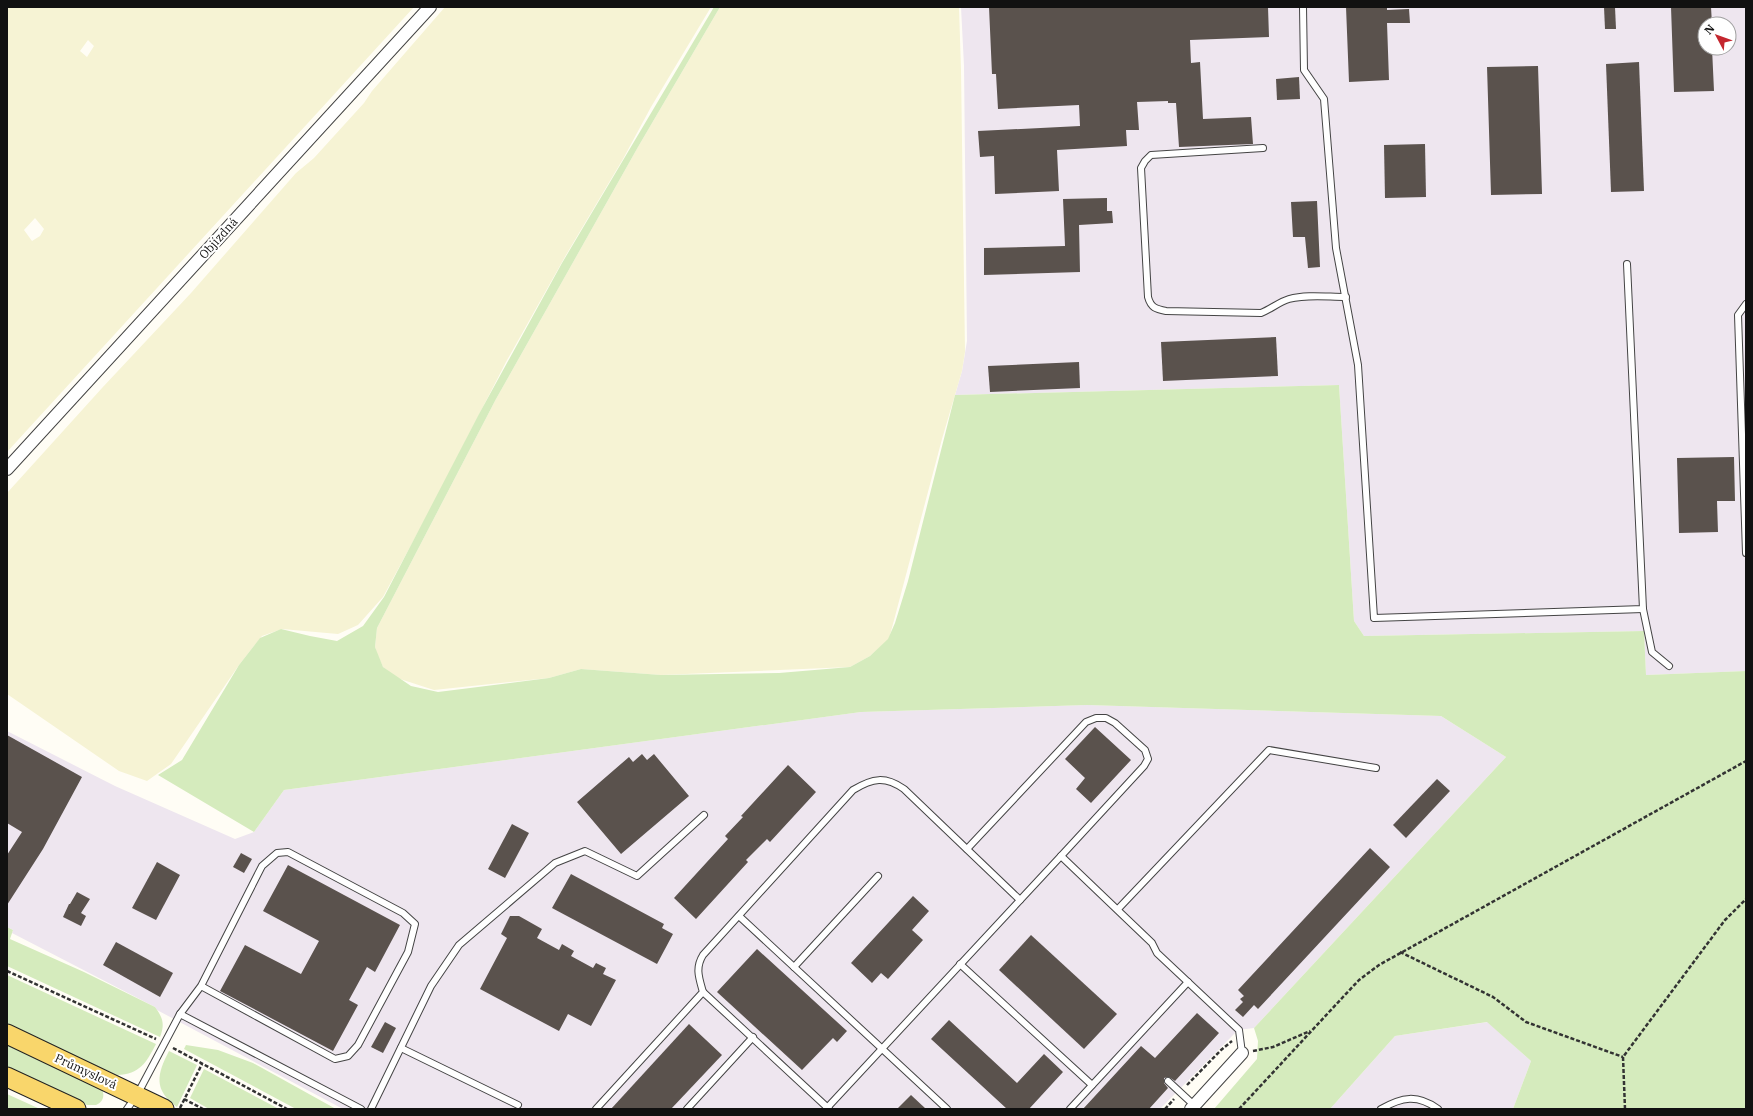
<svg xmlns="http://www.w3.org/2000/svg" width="1753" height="1116" font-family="'IBM Plex Serif',serif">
	<rect width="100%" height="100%" fill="#fffdf5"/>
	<g fill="#eee6ef" fill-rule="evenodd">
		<path d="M961,7h785v664l-100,4 -2,-44 -280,5 -10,-15 -15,-236 -384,10 7,-24 5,-30 -3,-275zM1705,24h24v24h-24z"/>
		<path d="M1087,705l354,11 65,41 -252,271 -16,2 -78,79h-817l-186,-99 -2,-3 -143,-74 1,-3 -6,-3v-196l108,55 120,53 19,-7 30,-42 577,-78z"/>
		<path d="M1488,1022l43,39 -18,48h-183l65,-73z"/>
	</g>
	<g fill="#f6f3d4" fill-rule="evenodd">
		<path d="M7,7h407l-407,445zM88,40l6,6 -7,11 -7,-6zM35,218l9,11 -4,7 -8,5 -8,-11z"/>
		<path d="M445,7h266l-60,100 -28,52 -57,96 -60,107 -76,148 -47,87 -25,28 -20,9 -56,-5 -20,7 -23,29 -68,99 -24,17 -28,-10 -112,-77v-201l95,-105 89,-95 105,-120 18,-15 50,-55 8,-12z"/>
		<path d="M720,7h239l2,63 4,282 -3,19 -20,68 -53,200 -19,17 -20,11 -189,8 -80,-6 -32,9 -115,12 -37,-12 -14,-11 -6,-13 -2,-7 2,-19 119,-229 142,-252z"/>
	</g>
	<g fill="#d5ebbd">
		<path d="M714,7h6l-82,140 -142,252 -119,229 -2,19 8,20 28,19 27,6 111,-14 32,-9 80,6 118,-2 71,-6 20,-11 18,-17 7,-16 13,-42 47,-186 384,-10 15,236 10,15 280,-5 2,44 100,-4v438h-233l18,-48 -44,-39 -92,14 -65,73h-116l43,-50 1,-18 -4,-13 252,-271 -65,-41 -354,-11 -226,7 -577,78 -30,42 -96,-57 24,-15 57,-95 21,-27 21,-9 29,7 27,5 26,-15 21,-29 95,-183 83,-151z"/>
		<path d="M7,927l6,3 -3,9 74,33 71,35c8,11 10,17 5,30l-153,-71z"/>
		<path d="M7,975l149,69c-10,19 -16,30 -39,31l-110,-49z"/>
		<path d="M7,1044l95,45c3,7 1,13 -6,16h-9l-80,-38z"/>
		<path d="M186,1045l32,5 35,13 83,46h-40l-112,-60z"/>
		<path d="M169,1051l28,14 -20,42c-24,-17 -20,-33 -8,-56z"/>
		<path d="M204,1069l75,40h-70l-19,-11z"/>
		<path d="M7,1094l33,15h-33z"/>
	</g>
	<g fill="#5a524d">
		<path d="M989,7h279l1,30 -79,3 1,23 9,-1 3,57 48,-2 2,27 -74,3 -3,-44h-8v-2l-31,1 2,28h-13l1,16 -70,4 2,41 -64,3 -1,-38 -14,1 -2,-26 102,-5 -1,-21 -81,4 -2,-35h-4z"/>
		<path d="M1346,7h41v3l22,-1 1,14h-23l2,57 -40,2z"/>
		<path d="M1604,7h11l1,22h-11z"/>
		<path d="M1671,7h40l1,17h-7v24h7l2,43 -40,1z"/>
		<path d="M1639,62l5,129 -33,1 -5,-128z"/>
		<path d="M1538,66l4,128 -51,1 -4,-128z"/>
		<path d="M1299,77l1,22 -23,1 -1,-21z"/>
		<path d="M1425,144l1,53 -41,1 -1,-53z"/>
		<path d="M1107,198v13h5l1,12 -34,2 1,47 -96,3v-27l81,-2 -2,-47z"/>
		<path d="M1317,201l3,66 -12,1 -3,-31h-12l-2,-35z"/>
		<path d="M1276,337l2,39 -115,5 -2,-39z"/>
		<path d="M1079,362l1,26 -90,4 -2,-26z"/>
		<path d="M1734,457l1,44h-18l1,31 -39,1 -2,-75z"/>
		<path d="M1095,727l36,33 -40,43 -15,-14 9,-11 -20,-19z"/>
		<path d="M7,735l75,42 -39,72 -36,56v-50l15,-23 -15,-9z"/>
		<path d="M642,754l5,6 7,-6 35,42 -68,58 -44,-52 52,-45 4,5z"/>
		<path d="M788,765l28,27 -46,50 -3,-3 -21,21 2,2 -52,57 -22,-21 54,-59 -3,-3 18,-19 -2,-1z"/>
		<path d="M1437,779l13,12 -44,47 -13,-13z"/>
		<path d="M512,824l17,9 -24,45 -17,-9z"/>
		<path d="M1370,848l20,19 -132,142 -4,-4 -11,12 -8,-7 8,-8 -3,-3 4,-3 -6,-6z"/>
		<path d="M241,853l11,6 -8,14 -11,-6z"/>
		<path d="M157,862l23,13 -24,45 -24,-12z"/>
		<path d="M288,865l112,60 -25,47 -8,-5 -18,33 9,5 -25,46 -113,-60 25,-46 56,29 18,-33 -56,-30z"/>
		<path d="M571,874l93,50 -2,4 11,6 -16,30 -105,-56z"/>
		<path d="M77,892l13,7 -9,14 5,3 -5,10 -18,-9 6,-13h1z"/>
		<path d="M913,896l16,15 -17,19 11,10 -35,39 -7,-6 -9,10 -21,-20z"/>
		<path d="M510,916h9l23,13 -5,9 22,12 3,-6 12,7 -3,5 22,12 3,-5 10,5 -3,6 13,6 -25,46 -23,-12 -9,17 -79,-42 27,-51 -6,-4z"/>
		<path d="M1031,935l86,79 -33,35 -85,-79z"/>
		<path d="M116,942l57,31 -13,24 -57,-32z"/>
		<path d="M757,949l90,82 -10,11 -4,-4 -31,32 -85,-78z"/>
		<path d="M1197,1013l22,20 -44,48 -6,-4 -5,1v5l4,5 -19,21h-66l58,-63 14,12z"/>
		<path d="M949,1020l68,63 27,-29 19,18 -34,37h-22l-76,-70z"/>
		<path d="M385,1022l11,6 -13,25 -12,-6z"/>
		<path d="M689,1024l33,31 -51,54h-60z"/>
		<path d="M911,1095l15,14h-29z"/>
	</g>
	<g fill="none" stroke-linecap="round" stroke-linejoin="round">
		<defs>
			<g id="lane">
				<path d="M1303,7l1,63 20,29 12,149 22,117 16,253 269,-9 -16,-345"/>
				<path d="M1263,148l-112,7 -6,6 -4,7 7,129c3,11 8,12 18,14l95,2c10,-4 18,-11 28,-14 18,-5 38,-2 57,-2"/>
				<path d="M1746,304l-8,11 8,238"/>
				<path d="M1643,609l9,43 17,14"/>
				<path d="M967,849l119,-127 10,-4h10l9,5 30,27 3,9 -4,7 -83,90"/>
				<path d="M1118,909l151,-159 107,18"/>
				<path d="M739,916l208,193"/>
				<path d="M960,964l132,121"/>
				<path d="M794,967l84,-91"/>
				<path d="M703,992l126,117"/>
				<path d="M180,1014l21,-28 61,-120 15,-13 11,-1 115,61 12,11 -7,28 -50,93 -10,11 -13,3 -134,-73"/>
				<path d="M401,1048l117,57"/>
				<path d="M1168,1081l27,25"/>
				<path d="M127,1109l10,-14 43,-81 181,95"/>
				<path d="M371,1109l60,-123 28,-41 96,-82 30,-12 52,25 67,-61"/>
				<path d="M596,1109l107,-117c-4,-14 -8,-24 0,-37l150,-165c20,-12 32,-14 51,-1l116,111"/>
				<path d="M687,1109l66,-72"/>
				<path d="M826,1109l235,-253 91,87 5,10 82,77 3,23"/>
				<path d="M1070,1109l118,-127"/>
				<path d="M1381,1109c21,-12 36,-15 57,0"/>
			</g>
			<g id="street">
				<path d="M7,469l423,-462"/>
				<path d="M1191,1109l51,-56"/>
			</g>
			<g id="primary">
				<path d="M7,1034l157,75"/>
				<path d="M7,1077l69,32"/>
			</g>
		</defs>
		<use href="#lane" stroke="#444" stroke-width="8"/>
		<use href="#street" stroke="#444" stroke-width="14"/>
		<use href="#primary" stroke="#222" stroke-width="21"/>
		<g stroke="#333" stroke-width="2.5" stroke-dasharray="4 2" stroke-linecap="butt">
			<path d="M1400,952l93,45 33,25 97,35"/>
			<path d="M7,971l149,68"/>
			<path d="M173,1048l114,61"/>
			<path d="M1253,1051l20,-4 37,-16"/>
			<path d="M1187,1085l34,-35 11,-9"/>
			<path d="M184,1099l19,10"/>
			<path d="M180,1108l22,-44"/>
			<path d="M1165,1109l9,-10"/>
			<path d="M1239,1109l104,-112 16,-17 20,-15 367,-204"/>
			<path d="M1625,1109l-2,-52 102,-137 21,-21"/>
		</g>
		<use href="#lane" stroke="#fff" stroke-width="6"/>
		<use href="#street" stroke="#fff" stroke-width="12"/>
		<use href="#primary" stroke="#f9d66b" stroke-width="19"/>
	</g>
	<g text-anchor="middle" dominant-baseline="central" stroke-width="4" stroke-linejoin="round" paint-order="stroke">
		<g font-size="12" fill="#111" stroke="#fff">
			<text transform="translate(218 238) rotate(-48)">Objízdná</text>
			<text transform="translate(86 1071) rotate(25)">Průmyslová</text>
		</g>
	</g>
	<rect width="1753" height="1116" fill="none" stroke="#111111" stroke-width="16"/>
	<g transform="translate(1717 36) rotate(311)"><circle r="19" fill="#ffffff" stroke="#a0a0a0"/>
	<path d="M0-3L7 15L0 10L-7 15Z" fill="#c4262e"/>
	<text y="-6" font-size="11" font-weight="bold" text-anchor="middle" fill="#111111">N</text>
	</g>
</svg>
